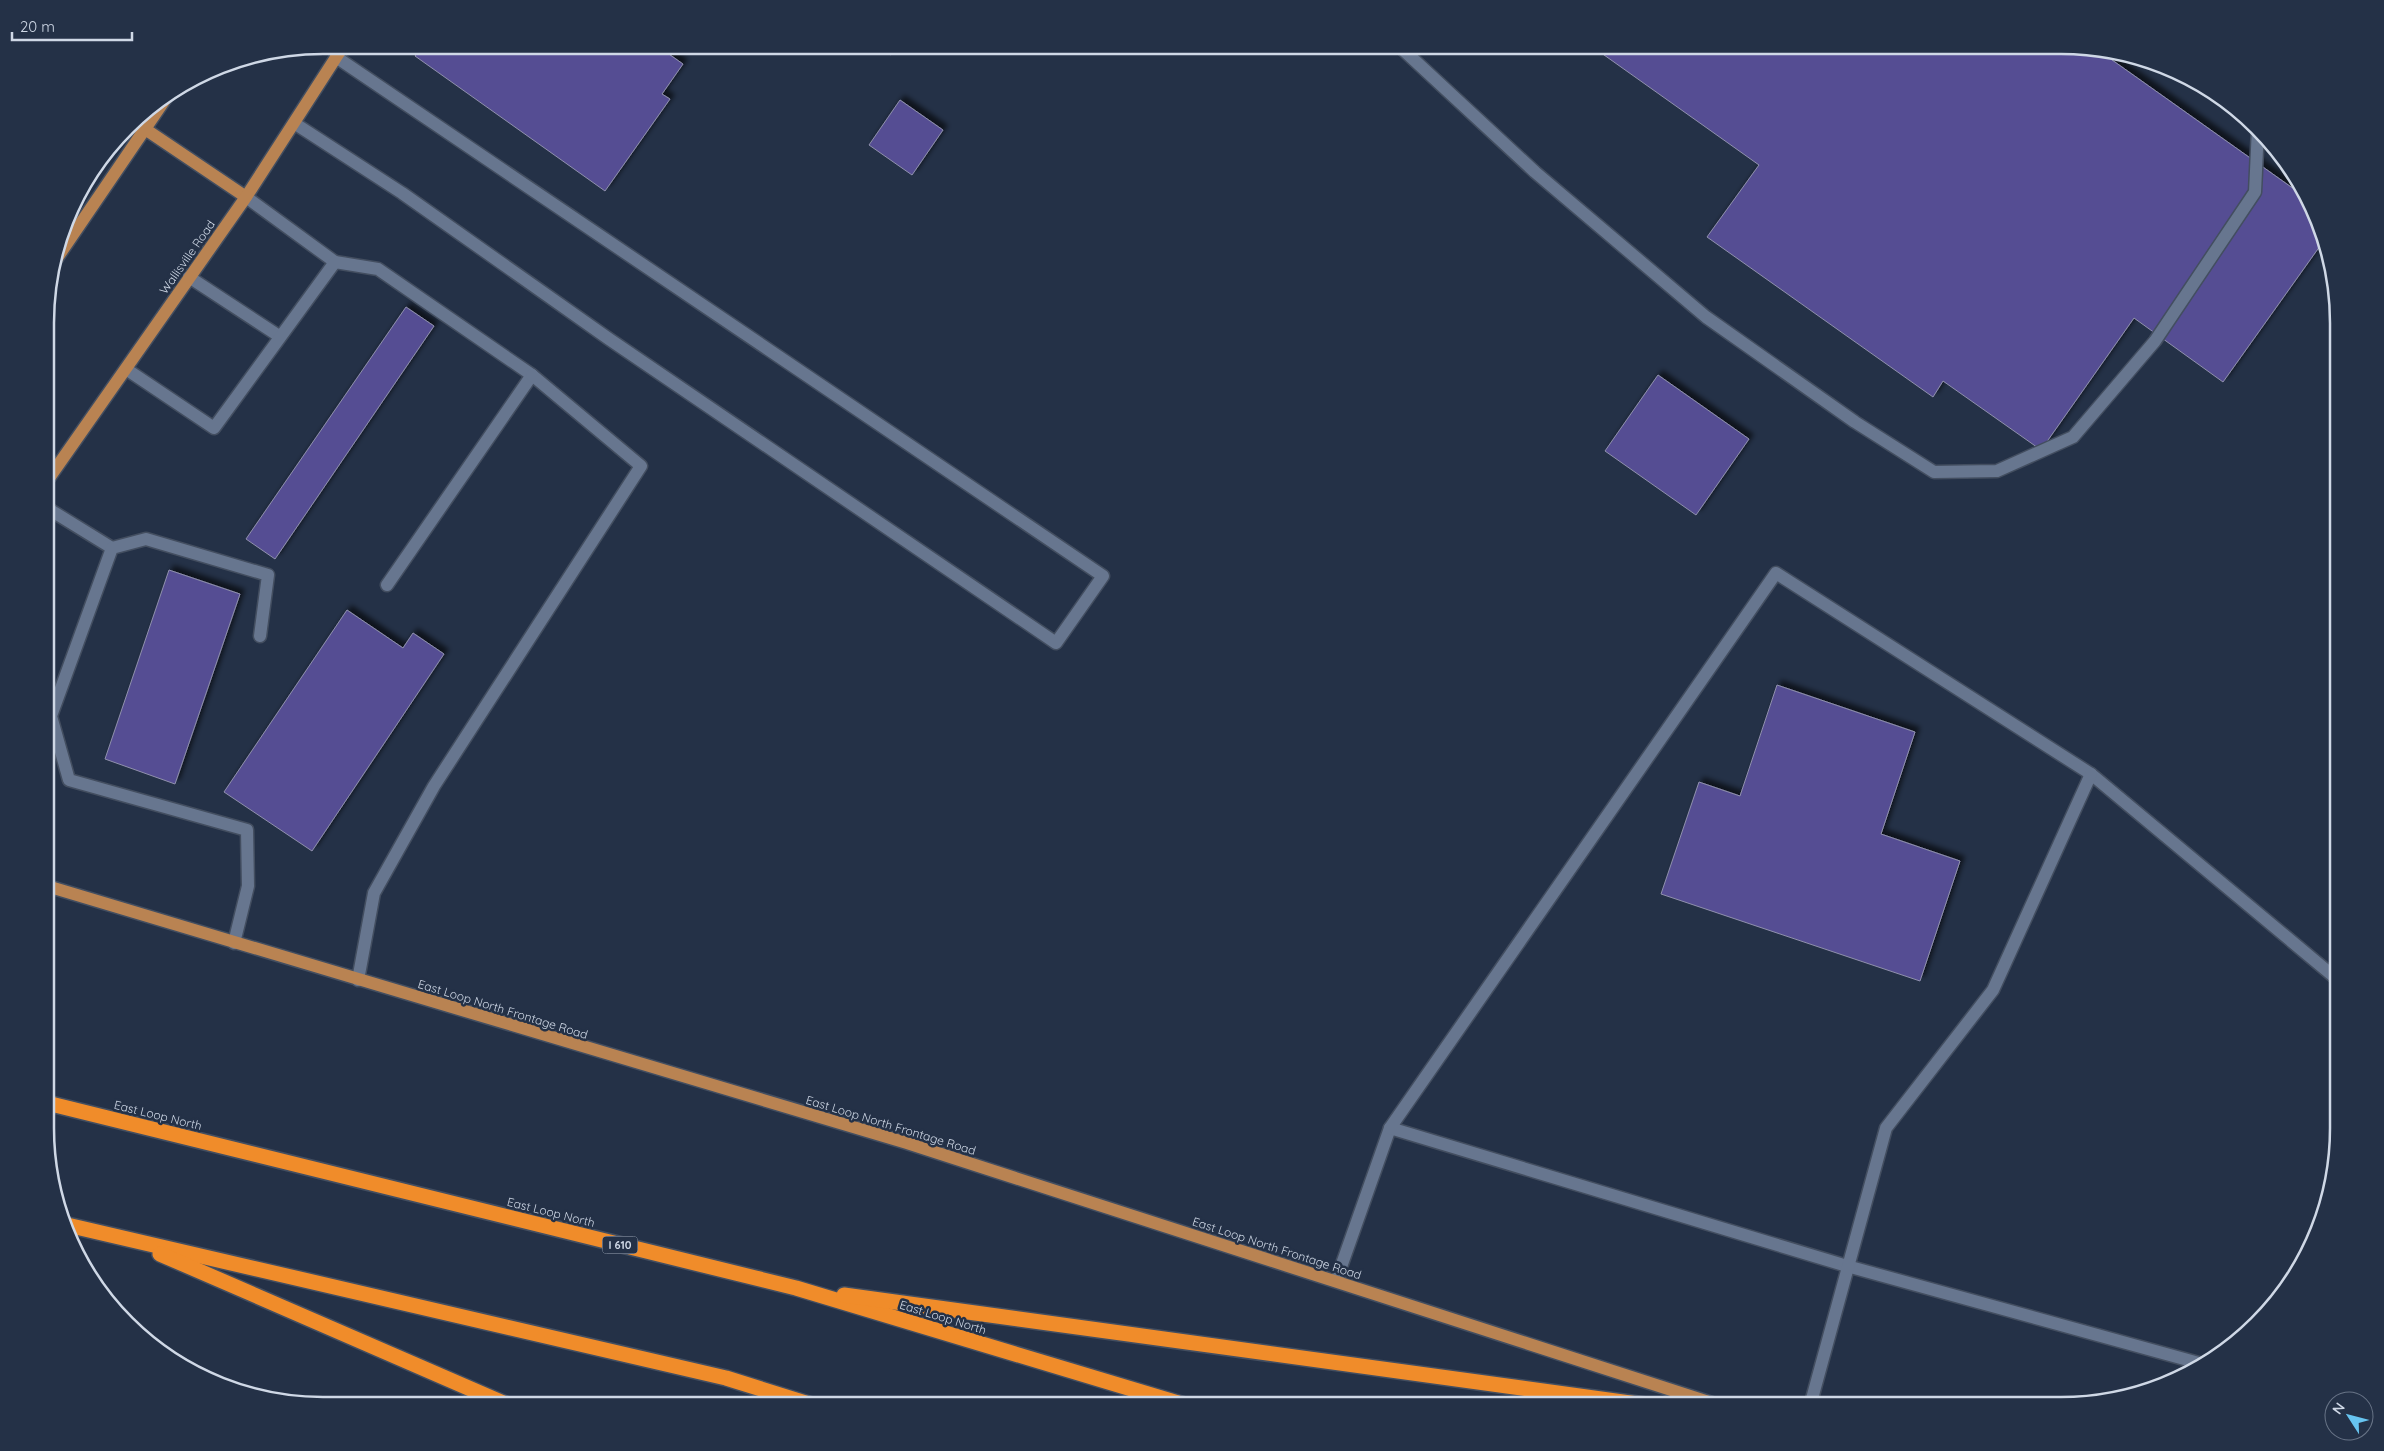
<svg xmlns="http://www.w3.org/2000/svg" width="2384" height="1451" font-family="Quicksand,sans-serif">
	<defs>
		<filter id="shadow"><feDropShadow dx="4.5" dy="-4.5" stdDeviation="2.5" flood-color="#0009"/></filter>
	</defs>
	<rect width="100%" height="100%" fill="#243147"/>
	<g fill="#544e93" stroke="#9090ad" filter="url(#shadow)">
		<path d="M423,45h233l27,19 -21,30 8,5 -65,92 -190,-135z"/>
		<path d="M877,45h21l-7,10z"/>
		<path d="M1590,45h472l36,5 210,149 17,40 -102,143 -89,-64 -93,132 -98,-69 -10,16 -226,-160 52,-72z"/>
		<path d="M900,100l43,30 -31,45 -43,-30z"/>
		<path d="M406,307l28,19 -159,233 -29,-20z"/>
		<path d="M1658,375l91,64 -53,76 -91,-64z"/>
		<path d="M169,570l71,24 -65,190 -70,-25z"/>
		<path d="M347,610l56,38 10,-15 31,21 -132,197 -88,-59z"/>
		<path d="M1777,685l138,47 -34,102 79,27 -40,120 -259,-87 38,-112 41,14z"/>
	</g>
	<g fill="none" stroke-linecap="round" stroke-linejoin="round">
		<defs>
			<g id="minor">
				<path d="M1398,45l137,127 171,145 149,105 79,50 63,-1 76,-34 82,-96 100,-149 3,-64"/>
				<path d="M133,123l12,6"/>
				<path d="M294,123l108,70 207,146 447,304 47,-67 -767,-519"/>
				<path d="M246,197l89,65"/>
				<path d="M189,277l90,59"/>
				<path d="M126,369l88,59 121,-166 43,7 154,106 -145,210"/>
				<path d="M47,508l65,40"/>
				<path d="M234,943l14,-57 -1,-56 -178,-50 -18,-64 61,-168 34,-9 122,36 -8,61"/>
				<path d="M358,980l16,-87 60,-107 207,-320 -109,-91"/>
				<path d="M1336,1281l54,-153"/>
				<path d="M2206,1365l-359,-99 -457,-138 386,-555 315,201 247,206"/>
				<path d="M1810,1406l76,-278 107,-138 98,-216"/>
			</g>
			<g id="major">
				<path d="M145,129l101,68"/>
				<path d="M55,261l111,-163"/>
				<path d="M47,481l199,-284 98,-152"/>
				<path d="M47,886l860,257 814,263"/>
			</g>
			<g id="highway">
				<path d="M47,1103l749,185 392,118"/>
				<path d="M63,1224l663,154 89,28"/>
				<path d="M160,1254l350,152"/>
				<path d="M844,1295l808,111"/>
			</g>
		</defs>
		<use href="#minor" stroke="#434e60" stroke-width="15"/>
		<use href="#major" stroke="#434e60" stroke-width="15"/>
		<use href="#highway" stroke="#434e60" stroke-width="18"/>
		<use href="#minor" stroke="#67768f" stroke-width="12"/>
		<use href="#major" stroke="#b98352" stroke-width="12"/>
		<use href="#highway" stroke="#f08c2a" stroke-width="15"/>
	</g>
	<g text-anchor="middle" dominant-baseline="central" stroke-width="5" stroke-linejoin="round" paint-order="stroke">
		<rect fill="#243147" stroke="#9ca6b6" stroke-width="1" x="602.5" y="1236.5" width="35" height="17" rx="4"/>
		<g font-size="11" font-weight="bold" fill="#cfd8e6">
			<text x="620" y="1245">I 610</text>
		</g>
		<g font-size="12" fill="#cfd8e6" stroke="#243147">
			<text transform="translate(187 257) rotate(-55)">Wallisville Road</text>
			<text transform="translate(503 1009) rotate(17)">East Loop North Frontage Road</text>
			<text transform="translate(158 1115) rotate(14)">East Loop North</text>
			<text transform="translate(891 1125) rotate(17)">East Loop North Frontage Road</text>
			<text transform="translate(551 1212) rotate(14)">East Loop North</text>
			<text transform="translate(1277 1248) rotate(18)">East Loop North Frontage Road</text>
			<text transform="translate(943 1317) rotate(17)">East Loop North</text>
		</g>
	</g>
	<path d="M0 0H2384V1451H0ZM323 54H2061A269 269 0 0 1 2330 323V1128A269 269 0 0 1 2061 1397H323A269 269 0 0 1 54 1128V323A269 269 0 0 1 323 54Z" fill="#243147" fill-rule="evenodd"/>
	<path fill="none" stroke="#cfd8e6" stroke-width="2.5" d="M323 54H2061A269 269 0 0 1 2330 323V1128A269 269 0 0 1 2061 1397H323A269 269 0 0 1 54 1128V323A269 269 0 0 1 323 54Z"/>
	<g transform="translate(2349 1416) rotate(306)"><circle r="24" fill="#243147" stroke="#687487"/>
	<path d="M0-4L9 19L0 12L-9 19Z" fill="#67c4f0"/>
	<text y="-8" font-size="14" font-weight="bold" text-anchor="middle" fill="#cfd8e6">N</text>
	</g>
	<path d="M12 32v8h120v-8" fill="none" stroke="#cfd8e6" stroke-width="2.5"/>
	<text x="20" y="32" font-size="15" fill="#cfd8e6" stroke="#243147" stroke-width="4" paint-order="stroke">20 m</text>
</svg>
